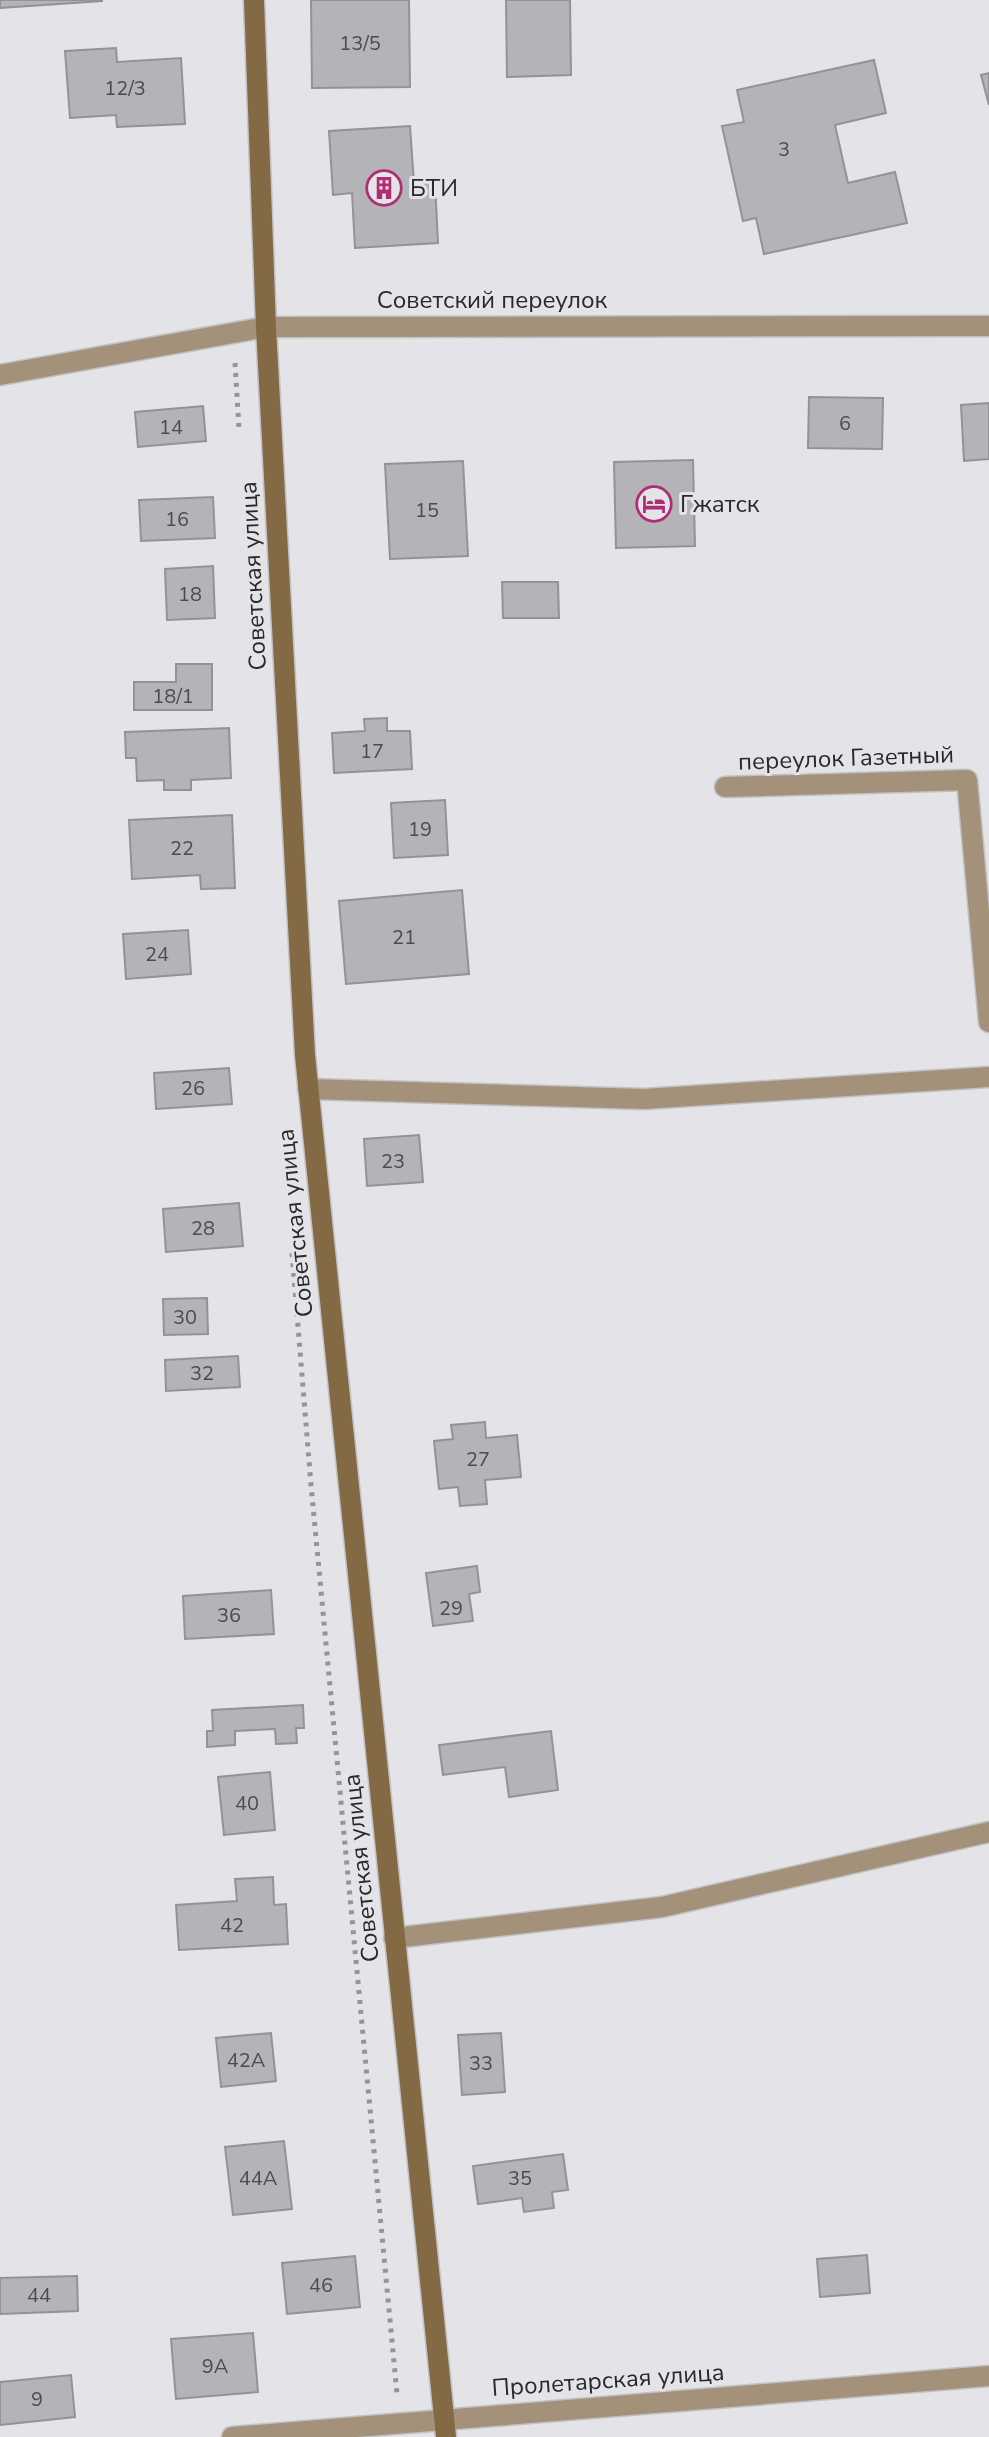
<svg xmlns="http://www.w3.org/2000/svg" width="989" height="2437" font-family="'Nunito Sans',sans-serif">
	<rect width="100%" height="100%" fill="#e4e3e7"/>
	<g fill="#b4b3b7" stroke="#949296" stroke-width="2">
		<path d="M0,0h102v1l-102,7z"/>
		<path d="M311,0h98l1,87 -98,1z"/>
		<path d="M506,0h64l1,75 -64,2z"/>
		<path d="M116,48l1,14 64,-4 4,66 -68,3 -1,-12 -46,3 -5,-67z"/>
		<path d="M874,60l12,53 -51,12 13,58 47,-11 12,51 -143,31 -8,-36 -13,3 -21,-95 22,-4 -7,-32z"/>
		<path d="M989,73v32l-8,-30z"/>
		<path d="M410,126l4,57 21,-1 3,61 -83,5 -3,-55 -19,2 -4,-64z"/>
		<path d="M809,397l74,1 -1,51 -74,-1z"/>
		<path d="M989,403v56l-25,2 -3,-56z"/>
		<path d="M203,406l3,35 -68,6 -3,-35z"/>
		<path d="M693,460l2,86 -79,2 -2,-86z"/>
		<path d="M463,461l5,95 -78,3 -5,-95z"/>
		<path d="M213,497l2,41 -74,3 -2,-41z"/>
		<path d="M213,566l2,52 -48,2 -2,-51z"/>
		<path d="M502,582h56l1,36h-56z"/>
		<path d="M176,664h36v46h-78v-28h42z"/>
		<path d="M387,718v13h23l2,38 -78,4 -2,-40 33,-2 -1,-12z"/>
		<path d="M229,728l2,50 -40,2v10h-27v-10l-27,1 -1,-23h-10l-1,-26z"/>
		<path d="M445,800l3,55 -54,3 -3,-55z"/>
		<path d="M232,815l3,73 -34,1 -1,-14 -68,4 -3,-59z"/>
		<path d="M462,890l7,84 -123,10 -7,-83z"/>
		<path d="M188,930l3,44 -65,5 -3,-45z"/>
		<path d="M229,1068l3,36 -76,5 -2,-36z"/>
		<path d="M419,1135l4,47 -56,4 -3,-47z"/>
		<path d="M239,1203l4,43 -77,6 -3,-43z"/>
		<path d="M207,1298l1,36 -44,1 -1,-36z"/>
		<path d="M238,1356l2,31 -74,4 -1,-31z"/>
		<path d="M485,1422l1,16 31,-3 4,42 -36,3 2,24 -27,2 -2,-19 -19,2 -5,-48 19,-2 -2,-14z"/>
		<path d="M477,1566l3,26 -11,2 4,27 -40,5 -7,-53z"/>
		<path d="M271,1590l3,44 -89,5 -2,-43z"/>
		<path d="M303,1705l1,23h-8l1,15 -21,1 -1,-15 -40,2v14l-28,2v-16h6l-1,-21z"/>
		<path d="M551,1731l7,59 -49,7 -4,-30 -62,8 -4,-30z"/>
		<path d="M270,1772l5,58 -51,5 -6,-58z"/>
		<path d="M273,1877l1,28 12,-1 2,40 -109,6 -3,-45 61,-4 -2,-22z"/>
		<path d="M271,2033l5,48 -55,6 -5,-49z"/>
		<path d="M501,2033l4,59 -43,3 -4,-60z"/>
		<path d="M284,2141l8,68 -59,6 -8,-68z"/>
		<path d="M563,2154l5,36 -16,2 2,16 -30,4 -2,-14 -44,6 -5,-38z"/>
		<path d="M867,2255l3,38 -50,4 -3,-38z"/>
		<path d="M355,2256l5,51 -73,7 -5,-51z"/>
		<path d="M77,2276l1,35 -78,3v-36z"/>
		<path d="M253,2333l5,59 -82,7 -5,-60z"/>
		<path d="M71,2375l4,42 -75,8v-43z"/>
	</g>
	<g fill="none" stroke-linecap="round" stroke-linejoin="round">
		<defs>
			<g id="lane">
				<path d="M308,1089l336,10 345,-22"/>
				<path d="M394,1938l268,-31 327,-75"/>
			</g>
			<g id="street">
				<path d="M0,375l266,-48 723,-1"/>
				<path d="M725,787l242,-7 22,242"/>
				<path d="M232,2437l757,-61"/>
			</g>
			<path id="secondary" d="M254,0l12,327 39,728 141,1382"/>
		</defs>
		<use href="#lane" stroke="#c2c1c5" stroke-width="23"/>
		<use href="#street" stroke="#c2c1c5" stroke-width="23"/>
		<use href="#secondary" stroke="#c2c1c5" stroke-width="23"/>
		<g stroke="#959497" stroke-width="5" stroke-dasharray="4 6" stroke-linecap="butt">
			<path d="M235,363l4,66"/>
			<path d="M292,1253l19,232 86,909"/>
		</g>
		<use href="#lane" stroke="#a39279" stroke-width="20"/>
		<use href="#street" stroke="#a39279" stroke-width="20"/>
		<use href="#secondary" stroke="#836a45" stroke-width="20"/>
	</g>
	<defs>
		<symbol id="building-ring" viewBox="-11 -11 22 22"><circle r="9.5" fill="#e4e3e7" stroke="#b02c74" stroke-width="1.5"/><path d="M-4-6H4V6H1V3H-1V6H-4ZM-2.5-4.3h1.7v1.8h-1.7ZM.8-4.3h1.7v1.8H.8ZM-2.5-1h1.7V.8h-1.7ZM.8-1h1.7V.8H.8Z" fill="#b02c74"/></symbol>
		<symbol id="hotel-ring" viewBox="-11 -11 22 22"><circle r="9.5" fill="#e4e3e7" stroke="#b02c74" stroke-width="1.5"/><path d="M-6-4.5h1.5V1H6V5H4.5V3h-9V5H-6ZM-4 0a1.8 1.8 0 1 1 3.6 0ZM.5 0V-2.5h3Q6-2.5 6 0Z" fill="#b02c74"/></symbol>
	</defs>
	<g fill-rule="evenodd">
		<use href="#building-ring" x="364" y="168" width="40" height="40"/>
		<use href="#hotel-ring" x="634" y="484" width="40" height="40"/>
	</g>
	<g text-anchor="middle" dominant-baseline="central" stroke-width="6" stroke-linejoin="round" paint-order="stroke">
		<g font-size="20" fill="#4c4b4d">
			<text x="360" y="43">13/5</text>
			<text x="125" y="88">12/3</text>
			<text x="784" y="149">3</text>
			<text x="845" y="423">6</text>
			<text x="171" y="427">14</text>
			<text x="427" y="510">15</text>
			<text x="177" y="519">16</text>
			<text x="190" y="594">18</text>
			<text x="173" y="696">18/1</text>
			<text x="372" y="751">17</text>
			<text x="420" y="829">19</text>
			<text x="182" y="848">22</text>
			<text x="404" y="937">21</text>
			<text x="157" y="954">24</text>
			<text x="193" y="1088">26</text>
			<text x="393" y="1161">23</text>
			<text x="203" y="1228">28</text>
			<text x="185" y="1317">30</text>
			<text x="202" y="1373">32</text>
			<text x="478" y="1459">27</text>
			<text x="451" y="1608">29</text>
			<text x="229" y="1615">36</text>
			<text x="247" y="1803">40</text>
			<text x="232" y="1925">42</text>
			<text x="246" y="2060">42А</text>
			<text x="481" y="2063">33</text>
			<text x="258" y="2178">44А</text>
			<text x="520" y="2178">35</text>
			<text x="321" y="2285">46</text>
			<text x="39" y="2295">44</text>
			<text x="215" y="2366">9А</text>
			<text x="37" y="2399">9</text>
		</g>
		<g font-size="24" fill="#29282a" stroke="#e4e3e7" text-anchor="start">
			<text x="410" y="188">БТИ</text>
			<text x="680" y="504">Гжатск</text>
		</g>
		<g font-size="24" fill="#29282a" stroke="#e4e3e7">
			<text x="492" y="300">Советский переулок</text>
			<text transform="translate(253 576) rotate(-93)">Советская улица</text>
			<text transform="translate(846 758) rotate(-2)">переулок Газетный</text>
			<text transform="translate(295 1223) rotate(-96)">Советская улица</text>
			<text transform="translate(361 1868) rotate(-96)">Советская улица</text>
			<text transform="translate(608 2380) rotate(-4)">Пролетарская улица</text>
		</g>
	</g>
</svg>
